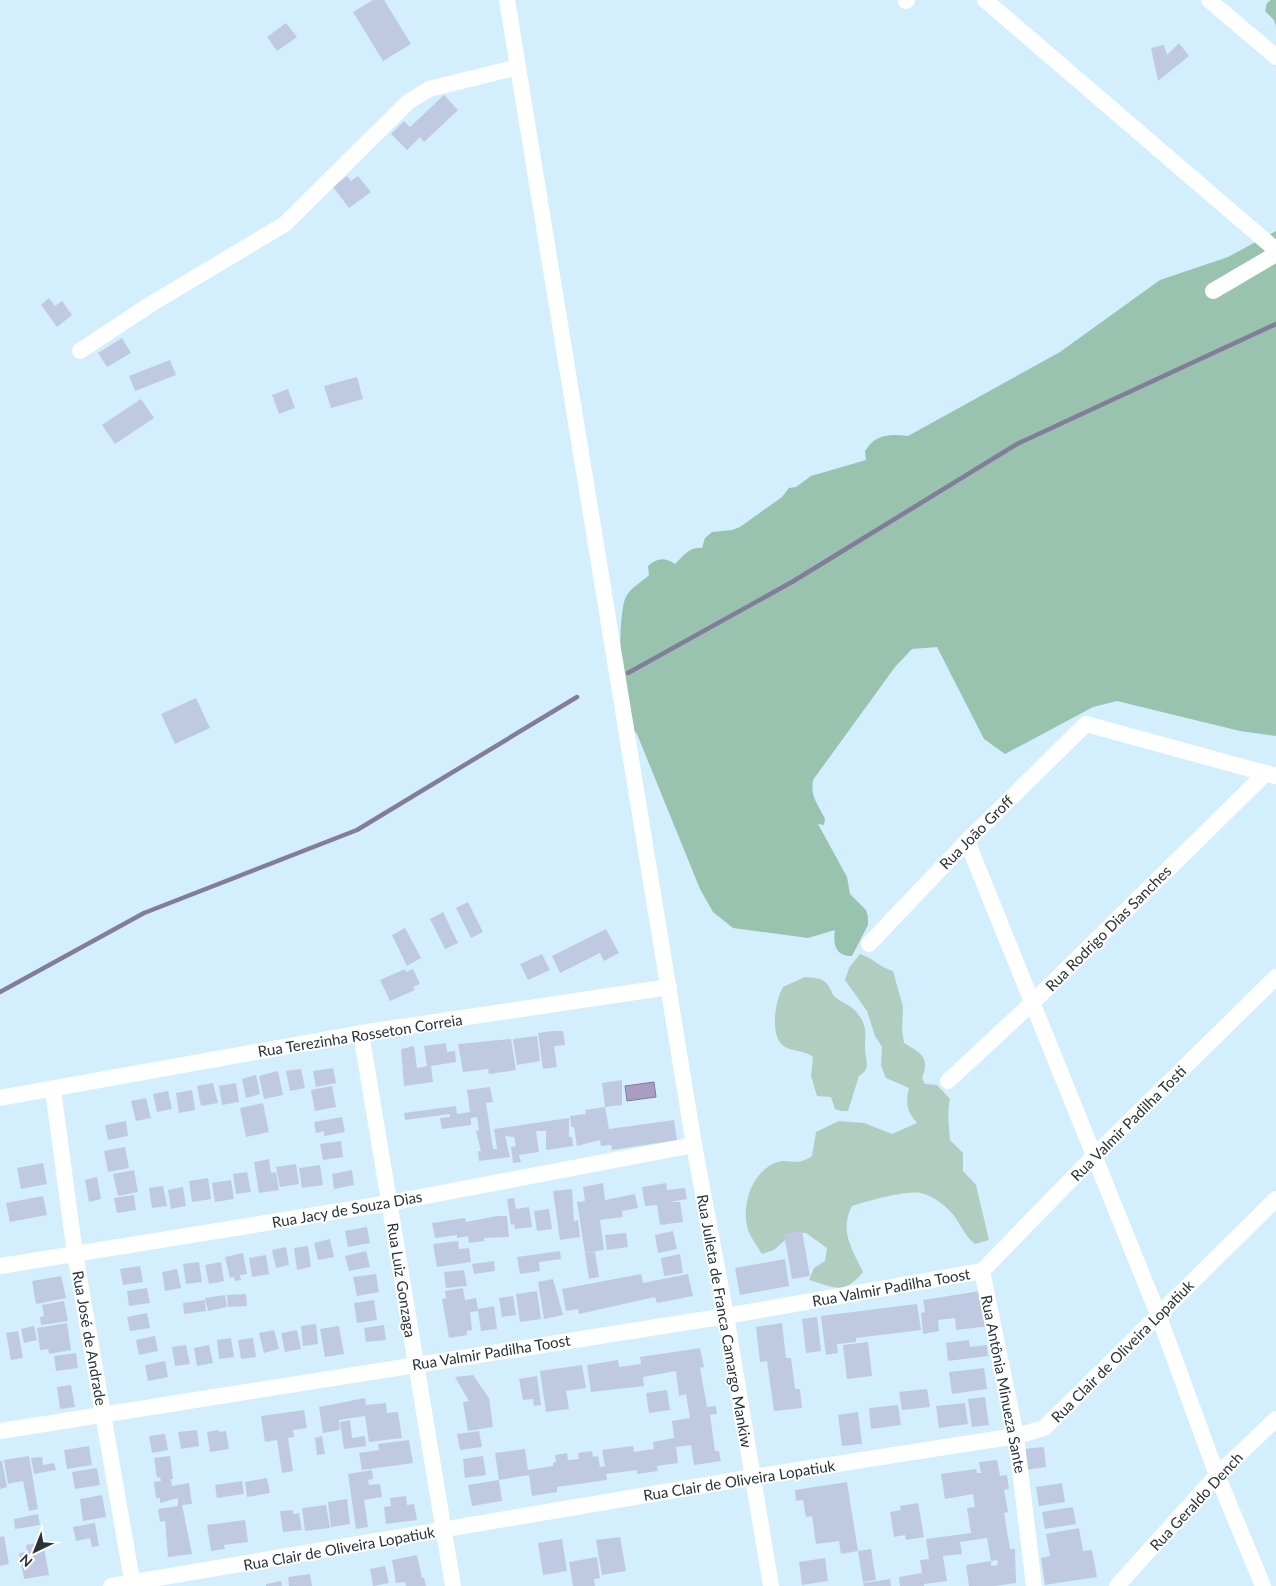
<svg xmlns="http://www.w3.org/2000/svg" width="1276" height="1586" font-family="Lato,sans-serif">
	<rect width="100%" height="100%" fill="#d3effe"/>
	<g fill="#b1cdbf">
		<path d="M860,954c13,4 19,13 33,17l10,36 -1,24 2,12c18,11 26,14 18,35l3,6 12,1 13,14c-3,13 -1,28 0,41l13,13v18l13,14 13,55 -14,4c-12,-9 -15,-23 -25,-33 -8,-8 -19,-16 -30,-18 -12,-3 -54,8 -68,13 -13,25 0,43 11,66 -20,24 -28,15 -54,8l5,-12 11,-7 2,-13 -21,-15h-13l-19,17 -12,4c-5,-8 -11,-16 -14,-24 -7,-24 3,-57 27,-67 14,-6 19,5 37,-7l4,-24 23,-11 25,2 28,11 25,-11c-10,-12 -12,-20 -8,-35l-23,-10 -5,-12 1,-19 -7,-11 -8,-25 -22,-31 4,-12z"/>
		<path d="M805,977c16,1 22,2 28,18 8,8 18,9 25,19 10,13 7,20 7,34 0,12 7,20 -6,28l-11,35h-7l-6,-2 -4,-12 -14,-1 -6,-20 2,-19c-9,-7 -17,-5 -26,-9 -19,-8 -12,-47 -4,-61z"/>
	</g>
	<g fill="#99c3ae">
		<path d="M1271,0h5v26l-2,-6 -9,-9 2,-8z"/>
		<path d="M1276,231v505l-36,-5 -123,-30 -24,6 -88,47 -21,-15 -47,-92 -25,2 -17,18 -82,113c-3,17 5,24 12,39l-1,6 -6,-1 29,53 3,17 16,16 2,7v8l-16,31c-17,0 -19,-12 -17,-26l-27,8 -75,-10 -20,-16 -13,-23 -63,-155c-4,-4 -8,-11 -10,-16 -8,-19 -9,-100 -2,-119 4,-11 16,-16 24,-24l-1,-9c9,-8 16,-9 27,-2 8,-8 15,-18 27,-16l3,-10 7,-6 20,-2 8,-3 42,-30 7,-9 7,-1 15,-11 55,-16 -1,-9c11,-18 26,-17 43,-15l152,-84 100,-72 68,-23z"/>
	</g>
	<path fill="#a99dc1" stroke="#827d98" d="M654,1082l2,15 -29,4 -2,-15z"/>
	<g fill="none" stroke-linecap="round" stroke-linejoin="round">
		<g stroke="#827d98" stroke-width="4.5">
			<path d="M628,673l164,-91 225,-138 259,-120"/>
			<path d="M0,992l144,-79 213,-83 220,-133"/>
		</g>
	</g>
	<g fill="#bfcae2">
		<path d="M373,0h11l27,44 -28,17 -30,-49z"/>
		<path d="M286,23l11,14 -20,14 -10,-14z"/>
		<path d="M1179,43l10,13 -31,25 -7,-33 13,-3 3,10z"/>
		<path d="M444,95l14,15 -34,32 -4,-5 -13,13 -16,-16 13,-13 6,6z"/>
		<path d="M347,176l4,5 7,-5 13,16 -22,16 -16,-21z"/>
		<path d="M49,298l6,8 7,-5 10,14 -15,12 -16,-22z"/>
		<path d="M122,338l9,15 -24,14 -9,-14z"/>
		<path d="M170,360l6,15 -41,16 -6,-15z"/>
		<path d="M357,377l6,22 -32,9 -7,-22z"/>
		<path d="M288,389l7,19 -16,6 -7,-19z"/>
		<path d="M141,399l13,19 -39,26 -13,-19z"/>
		<path d="M196,698l14,30 -35,16 -14,-30z"/>
		<path d="M468,902l15,30 -12,6 -15,-30z"/>
		<path d="M443,912l15,31 -13,6 -15,-30z"/>
		<path d="M405,928l16,30 -14,8 -15,-31z"/>
		<path d="M606,929l13,24 -15,8 -4,-8 -40,20 -8,-17z"/>
		<path d="M542,954l8,16 -22,10 -8,-16z"/>
		<path d="M405,969l1,3 7,-3 7,15 -7,3 2,3 -25,11 -10,-21z"/>
		<path d="M552,1031h11l2,14 -11,1 3,21 -14,2 -5,-36z"/>
		<path d="M537,1036l3,25 -23,4 -4,-26z"/>
		<path d="M511,1039l5,31 -27,4 -1,-5 -25,3 -5,-28z"/>
		<path d="M446,1043l1,9 8,-1 1,11 -25,4 2,16 -29,4 -3,-37 13,-3 3,22 10,-2 -3,-20z"/>
		<path d="M333,1068l3,15 -20,4 -3,-16z"/>
		<path d="M301,1069l4,19 -15,3 -4,-20z"/>
		<path d="M278,1071l5,24 -19,4 -5,-23z"/>
		<path d="M256,1075l4,19 -14,4 -4,-19z"/>
		<path d="M622,1080v25l-17,2 -3,-24z"/>
		<path d="M213,1083l5,20 -17,3 -4,-20z"/>
		<path d="M236,1083l3,19 -17,3 -3,-19z"/>
		<path d="M332,1086l4,21 -21,4 -4,-21z"/>
		<path d="M490,1087l3,15 -7,1 7,46h4l-3,-20 75,-11v19h3l1,9 -27,4v-19h-10l3,21 -20,3 2,7 -8,1 -2,-16 5,-1 -2,-9 -9,-1 5,21 -31,4 -1,-10h3l-5,-20 3,-1 -2,-13 -6,1v7l-29,4 -2,-11 10,-1v-3l-45,6 -1,-7 52,-7 1,8 13,-2 -3,-22z"/>
		<path d="M192,1090l3,20 -16,3 -3,-20z"/>
		<path d="M168,1091l4,18 -15,3 -4,-18z"/>
		<path d="M146,1098l5,20 -15,3 -5,-20z"/>
		<path d="M263,1103l6,29 -23,5 -6,-29z"/>
		<path d="M605,1107l4,22 65,-9 3,20 -65,10 -1,-5 -10,1 -1,-6 -23,6 -3,-19h-3l-1,-11 16,-2 -1,-4z"/>
		<path d="M342,1117l3,15 -21,4v-5l-8,2 -2,-11z"/>
		<path d="M126,1121l2,15 -20,4 -3,-15z"/>
		<path d="M341,1141l2,16 -20,3 -3,-16z"/>
		<path d="M125,1147l4,21 -21,4 -4,-21z"/>
		<path d="M269,1159l2,14 5,-1 3,18 -20,3 -5,-31z"/>
		<path d="M43,1163l4,21 -26,5 -4,-21z"/>
		<path d="M296,1164l3,20 -19,3 -4,-20z"/>
		<path d="M320,1165l3,20 -21,3 -3,-20z"/>
		<path d="M134,1170l4,22 -20,4 -5,-22z"/>
		<path d="M352,1170l2,15 -20,4 -2,-15z"/>
		<path d="M247,1172l4,20 -15,2 -3,-20z"/>
		<path d="M97,1177l4,22 -12,3 -4,-22z"/>
		<path d="M208,1178l3,21 -19,3 -3,-21z"/>
		<path d="M231,1180l3,19 -19,3 -3,-19z"/>
		<path d="M603,1183l2,17 30,-6 3,14 -16,3 1,6 -23,3 4,30 -19,3 -8,-51 8,-1 -2,-14z"/>
		<path d="M666,1183l1,7 18,-2 2,11 -18,3h11l3,20 -23,3 -3,-20 -12,1 -3,-19z"/>
		<path d="M163,1186l4,20 -15,2 -3,-20z"/>
		<path d="M183,1187l3,19 -15,3 -3,-19z"/>
		<path d="M572,1189l2,32 4,-1 2,17 -20,3 -7,-49z"/>
		<path d="M134,1195l2,15 -19,3 -3,-15z"/>
		<path d="M43,1196l4,19 -37,7 -4,-19z"/>
		<path d="M514,1198l2,11 13,-2 3,20 -17,2 -1,-5 -3,1 -4,-26z"/>
		<path d="M549,1209l3,20 -15,2 -3,-20z"/>
		<path d="M497,1216h10l2,21 -25,1 1,3 -16,2 -1,-7 -11,2v-3l-22,3 -3,-15 33,-5 1,4z"/>
		<path d="M367,1227l3,16 -22,4 -3,-16z"/>
		<path d="M673,1231l4,18 -19,4 -3,-18z"/>
		<path d="M802,1231l8,45 -18,3 -8,-45z"/>
		<path d="M626,1233l2,14 -21,3 -2,-15z"/>
		<path d="M330,1239l4,18 -16,3 -4,-17z"/>
		<path d="M458,1241l1,8 10,-1 2,14 -34,5 -4,-23z"/>
		<path d="M308,1246l3,21 -14,3 -3,-22z"/>
		<path d="M286,1247l3,18 -13,3 -4,-18z"/>
		<path d="M366,1251l4,16 -21,4 -4,-15z"/>
		<path d="M560,1251l1,8 -22,3 1,9 -20,3 -3,-17z"/>
		<path d="M595,1252l4,25 -10,2 -4,-26z"/>
		<path d="M243,1253l4,21 -7,1 1,5 -6,1 -1,-4 -4,1 -5,-21z"/>
		<path d="M680,1254l3,19 -19,3 -3,-18z"/>
		<path d="M266,1255l3,19 -17,3 -3,-19z"/>
		<path d="M785,1259l4,27 -49,9 -5,-27z"/>
		<path d="M494,1261l1,10 -21,3 -2,-10z"/>
		<path d="M199,1262l3,20 -16,2 -3,-20z"/>
		<path d="M221,1262l3,19 -15,3 -4,-19z"/>
		<path d="M140,1266l3,16 -20,3 -3,-16z"/>
		<path d="M177,1269l4,19 -16,3 -3,-19z"/>
		<path d="M464,1270l3,16 -21,2 -2,-16z"/>
		<path d="M376,1274l3,18 -22,4 -4,-19z"/>
		<path d="M641,1274l2,9 45,-9 5,22 -36,7 -2,-6 -76,17 -1,-5 -12,2 -4,-22z"/>
		<path d="M61,1276l5,22 -30,6 -4,-23z"/>
		<path d="M553,1279l10,36 -19,4 -6,-37z"/>
		<path d="M147,1288l3,15 -21,3 -2,-15z"/>
		<path d="M463,1288l2,12 11,-2 2,11 16,-3 3,23 -16,2 -3,-20 -8,1 2,18 -5,1v4l-18,3 -7,-39 4,-1 -1,-7z"/>
		<path d="M537,1291l4,28 -21,3 -4,-28z"/>
		<path d="M980,1291l10,35 -34,4 -1,-12 -17,2 1,11 -16,3 -2,-21 4,-1 -2,-12z"/>
		<path d="M246,1294l1,12 -19,1 -1,-12z"/>
		<path d="M225,1295l2,12 -19,4 -3,-13z"/>
		<path d="M513,1296l3,19 -14,2 -3,-19z"/>
		<path d="M205,1300l1,11 -22,3 -1,-11z"/>
		<path d="M374,1300l3,20 -20,3 -3,-20z"/>
		<path d="M64,1301l4,20 -27,4 -1,-8 4,-1 -2,-11z"/>
		<path d="M917,1304l4,26 -65,8v4l-19,2 1,9 -12,2 -5,-39z"/>
		<path d="M147,1313l3,15 -20,3 -3,-14z"/>
		<path d="M817,1317l4,34 -15,2 -4,-34z"/>
		<path d="M67,1323l4,27 -22,4 -1,-5 -8,1 -3,-22z"/>
		<path d="M782,1323l4,35h5l4,31h5l2,19 -28,3 -7,-50 -7,1 -4,-35z"/>
		<path d="M316,1324l2,20 -15,2 -2,-20z"/>
		<path d="M384,1325l2,15 -20,2 -2,-14z"/>
		<path d="M34,1326l3,14 -13,3 -3,-14z"/>
		<path d="M339,1326l5,28 -19,3 -5,-28z"/>
		<path d="M274,1330l5,19 -15,4 -5,-20z"/>
		<path d="M297,1330l4,19 -16,3 -4,-19z"/>
		<path d="M18,1331l5,27 -12,2 -5,-27z"/>
		<path d="M155,1336l3,15 -19,4 -3,-15z"/>
		<path d="M231,1338l3,19 -15,2 -2,-19z"/>
		<path d="M253,1338l3,19 -15,2 -3,-19z"/>
		<path d="M969,1340l1,7 17,-2 1,11 -40,5 -2,-18z"/>
		<path d="M868,1342l4,34 -25,3 -4,-34z"/>
		<path d="M186,1345l4,19 -15,2 -3,-19z"/>
		<path d="M209,1345l4,18 -16,3 -3,-18z"/>
		<path d="M700,1348l4,19 -4,1 7,39 9,-1 1,8 -7,1 5,36h4l2,10 -27,4 -3,-20 -15,2 2,16 -21,3 1,5 -21,3v-4l-31,4 1,6 -50,7v5l-25,4 -3,-21 -30,5 3,21 -30,5 -4,-21 31,-5 -4,-27 30,-4 3,21 25,-4v-3l3,-1 -1,-7 12,-2 1,7 11,-1 -1,-6 14,-2 1,6 5,-1 2,11 5,-1 -3,-16 31,-4 1,6 20,-3 -1,-7 21,-4 -2,-17 18,-3 -4,-24 -7,2 -3,-25 -33,6 1,9 -53,6 -4,-27 31,-5 1,7 22,-3 -1,-7z"/>
		<path d="M76,1353l2,15 -22,3 -2,-15z"/>
		<path d="M165,1361l3,16 -20,4 -3,-16z"/>
		<path d="M582,1365l4,23 -20,3 3,18 -23,3 -6,-41z"/>
		<path d="M984,1368l3,21 -35,5 -3,-22z"/>
		<path d="M473,1375l16,23 4,29 -25,4 -5,-29 6,-1 -14,-24z"/>
		<path d="M537,1376l4,29 -7,1 -1,-7 -10,1 -4,-21z"/>
		<path d="M71,1385l4,22 -15,2 -3,-22z"/>
		<path d="M927,1389l3,18 -28,3 -3,-18z"/>
		<path d="M667,1390l3,20 -21,3 -3,-20z"/>
		<path d="M985,1397l4,28 -17,2 -4,-28z"/>
		<path d="M365,1398l1,7 20,-2 1,10 11,-1 4,26 -33,4 -4,-26 -26,4 1,10 -17,3 -4,-26z"/>
		<path d="M965,1403l3,21 -29,4 -3,-22z"/>
		<path d="M898,1405l3,20 -30,4 -2,-21z"/>
		<path d="M304,1410l3,18 -14,2 1,7 -6,1 5,33 -11,2 -5,-33 -12,2 -4,-26z"/>
		<path d="M858,1412l4,32 -20,2 -4,-31z"/>
		<path d="M350,1420l2,18 13,-2 1,10 -22,3 -4,-27z"/>
		<path d="M197,1430l2,16 -18,3 -3,-17z"/>
		<path d="M219,1430v2l7,-1 3,18 -19,3 -3,-20z"/>
		<path d="M479,1431l3,16 -22,3 -3,-16z"/>
		<path d="M165,1434l3,16 -16,3 -3,-17z"/>
		<path d="M322,1436l3,18 -8,1 -2,-17z"/>
		<path d="M409,1440l4,23 -51,7 -3,-17 20,-3 -1,-6z"/>
		<path d="M89,1446l3,19 -25,4 -3,-19z"/>
		<path d="M1044,1447l2,20 -21,3 -3,-21z"/>
		<path d="M29,1456l9,53 -9,2 -6,-30 -15,3 -4,-24z"/>
		<path d="M170,1456l3,23h-2l1,7 17,-3 3,21 -10,1 10,49 -24,3 -3,-36 -5,1 -2,-13 20,-3v-8l-18,5v-5h-4l-2,-16 7,-1 -1,-4 -3,1 -3,-20z"/>
		<path d="M483,1456l3,19 -21,3 -2,-19z"/>
		<path d="M42,1457l1,8 11,-2 2,7 -22,4 -3,-16z"/>
		<path d="M997,1460l3,16 7,-1 2,14 -5,1 4,22 -4,1 6,36h5l1,34 -22,3h-25l-3,-21 25,-4v5l7,-1 -1,-5 -6,1 -4,-23 -27,4 2,12 -19,2 4,25 -23,3v2h-24l-1,-9 23,-4 -2,-13 9,-1 -3,-20 45,-6 -4,-25 8,-1 -2,-13 -28,5 -4,-25 35,-5 1,4h4l-2,-11z"/>
		<path d="M0,1461h2l5,26 -7,2z"/>
		<path d="M97,1468l3,17 -25,4 -3,-17z"/>
		<path d="M372,1470l1,9 -5,1 1,5 11,-1 2,13 -18,3 4,27 -12,2 -8,-55z"/>
		<path d="M267,1478l3,15 -23,4 -2,-15z"/>
		<path d="M242,1481l2,13 -27,4 -2,-13z"/>
		<path d="M847,1482l11,69 -17,3 -2,-13 -23,3 -4,-28 -6,1 -3,-17 -7,1 -1,-11z"/>
		<path d="M1062,1483l3,19 -26,4 -3,-19z"/>
		<path d="M102,1495l4,22 -23,4 -3,-22z"/>
		<path d="M406,1496l1,9 7,-1 3,16 -31,4 -2,-17 7,-1 -1,-8z"/>
		<path d="M347,1499l3,25 -19,3 -3,-25z"/>
		<path d="M918,1503l6,34 -18,3 -1,-5 -11,2 -4,-25 11,-2 -1,-4z"/>
		<path d="M326,1505l4,23 -25,3 -3,-23z"/>
		<path d="M1073,1507l3,17 -31,5 -3,-17z"/>
		<path d="M293,1510v4l6,-1 3,17 -19,2 -3,-21z"/>
		<path d="M38,1514l2,11 -25,4 -1,-10z"/>
		<path d="M245,1520l3,22 -24,3 1,4 -14,2 -4,-26z"/>
		<path d="M95,1523l4,23 -7,1 -2,-9 -14,3 -3,-14z"/>
		<path d="M1079,1528l4,23 9,-1 5,27 -52,8 -4,-27 9,-2 -4,-22z"/>
		<path d="M4,1536l5,28 -9,2v-29z"/>
		<path d="M620,1537l6,34 -24,4 -6,-35z"/>
		<path d="M562,1539l5,32 -24,4 -5,-32z"/>
		<path d="M43,1542l6,33 -25,4 -5,-26 8,-1 -1,-7z"/>
		<path d="M871,1549l5,31 -13,2 -5,-31z"/>
		<path d="M417,1555l5,23h2l2,8h-20l-1,-4 -9,1 -4,-23z"/>
		<path d="M597,1557l3,21 -6,1 1,7h-22l-4,-24z"/>
		<path d="M825,1558l3,23 -26,4 -3,-23z"/>
		<path d="M385,1566l4,17 -16,3 -3,-17z"/>
		<path d="M310,1574l2,12h-23l-1,-9z"/>
		<path d="M890,1579l1,7h-27l-1,-3z"/>
		<path d="M281,1581l1,5h-16v-2z"/>
	</g>
	<g fill="none" stroke-linecap="round" stroke-linejoin="round">
		<g stroke="#fff" stroke-width="16">
			<path d="M507,0l187,1145 32,171 45,270"/>
			<path d="M985,0l291,250"/>
			<path d="M1209,0l67,57"/>
			<path d="M906,1l1,-1"/>
			<path d="M1213,291l63,-37"/>
			<path d="M80,351l71,-47 134,-80 123,-122 21,-13 89,-22"/>
			<path d="M967,841l191,473 59,161 46,111"/>
			<path d="M869,944l98,-103 119,-117 190,52"/>
			<path d="M361,1033l92,553"/>
			<path d="M948,1081l84,-78 234,-230"/>
			<path d="M53,1090l22,164 58,332"/>
			<path d="M0,1098l361,-65 308,-46"/>
			<path d="M0,1266l389,-63 305,-58"/>
			<path d="M982,1271l112,-115 182,-179"/>
			<path d="M982,1271l34,165 18,150"/>
			<path d="M0,1431l726,-115 256,-45"/>
			<path d="M111,1586l642,-109 263,-41 28,-8 232,-229"/>
			<path d="M1117,1586l100,-111 59,-56"/>
		</g>
	</g>
	<g text-anchor="middle" dominant-baseline="central" stroke-width="4" stroke-linejoin="round" paint-order="stroke">
		<g font-size="15" fill="#283338" stroke="#fff">
			<text transform="translate(976 832) rotate(-45)">Rua João Groff</text>
			<text transform="translate(1108 928) rotate(-45)">Rua Rodrigo Dias Sanches</text>
			<text transform="translate(360 1035) rotate(-9)">Rua Terezinha Rosseton Correia</text>
			<text transform="translate(1128 1123) rotate(-45)">Rua Valmir Padilha Tosti</text>
			<text transform="translate(347 1209) rotate(-10)">Rua Jacy de Souza Dias</text>
			<text transform="translate(402 1280) rotate(81)">Rua Luiz Gonzaga</text>
			<text transform="translate(891 1287) rotate(-10)">Rua Valmir Padilha Toost</text>
			<text transform="translate(725 1321) rotate(80)">Rua Julieta de Franca Camargo Mankiw</text>
			<text transform="translate(90 1338) rotate(80)">Rua José de Andrade</text>
			<text transform="translate(1122 1351) rotate(-45)">Rua Clair de Oliveira Lopatiuk</text>
			<text transform="translate(491 1352) rotate(-9)">Rua Valmir Padilha Toost</text>
			<text transform="translate(1004 1384) rotate(79)">Rua Antônia Minueza Sante</text>
			<text transform="translate(739 1480) rotate(-9)">Rua Clair de Oliveira Lopatiuk</text>
			<text transform="translate(1196 1501) rotate(-47)">Rua Geraldo Dench</text>
			<text transform="translate(339 1548) rotate(-10)">Rua Clair de Oliveira Lopatiuk</text>
		</g>
	</g>
	<g transform="translate(35 1551) rotate(223)" stroke="#ffffff" stroke-width="4" paint-order="stroke">
	<path d="M0-4L9 19L0 12L-9 19Z" fill="#283338"/>
	<text y="-8" font-size="14" font-weight="bold" text-anchor="middle" fill="#283338">N</text>
	</g>
</svg>
